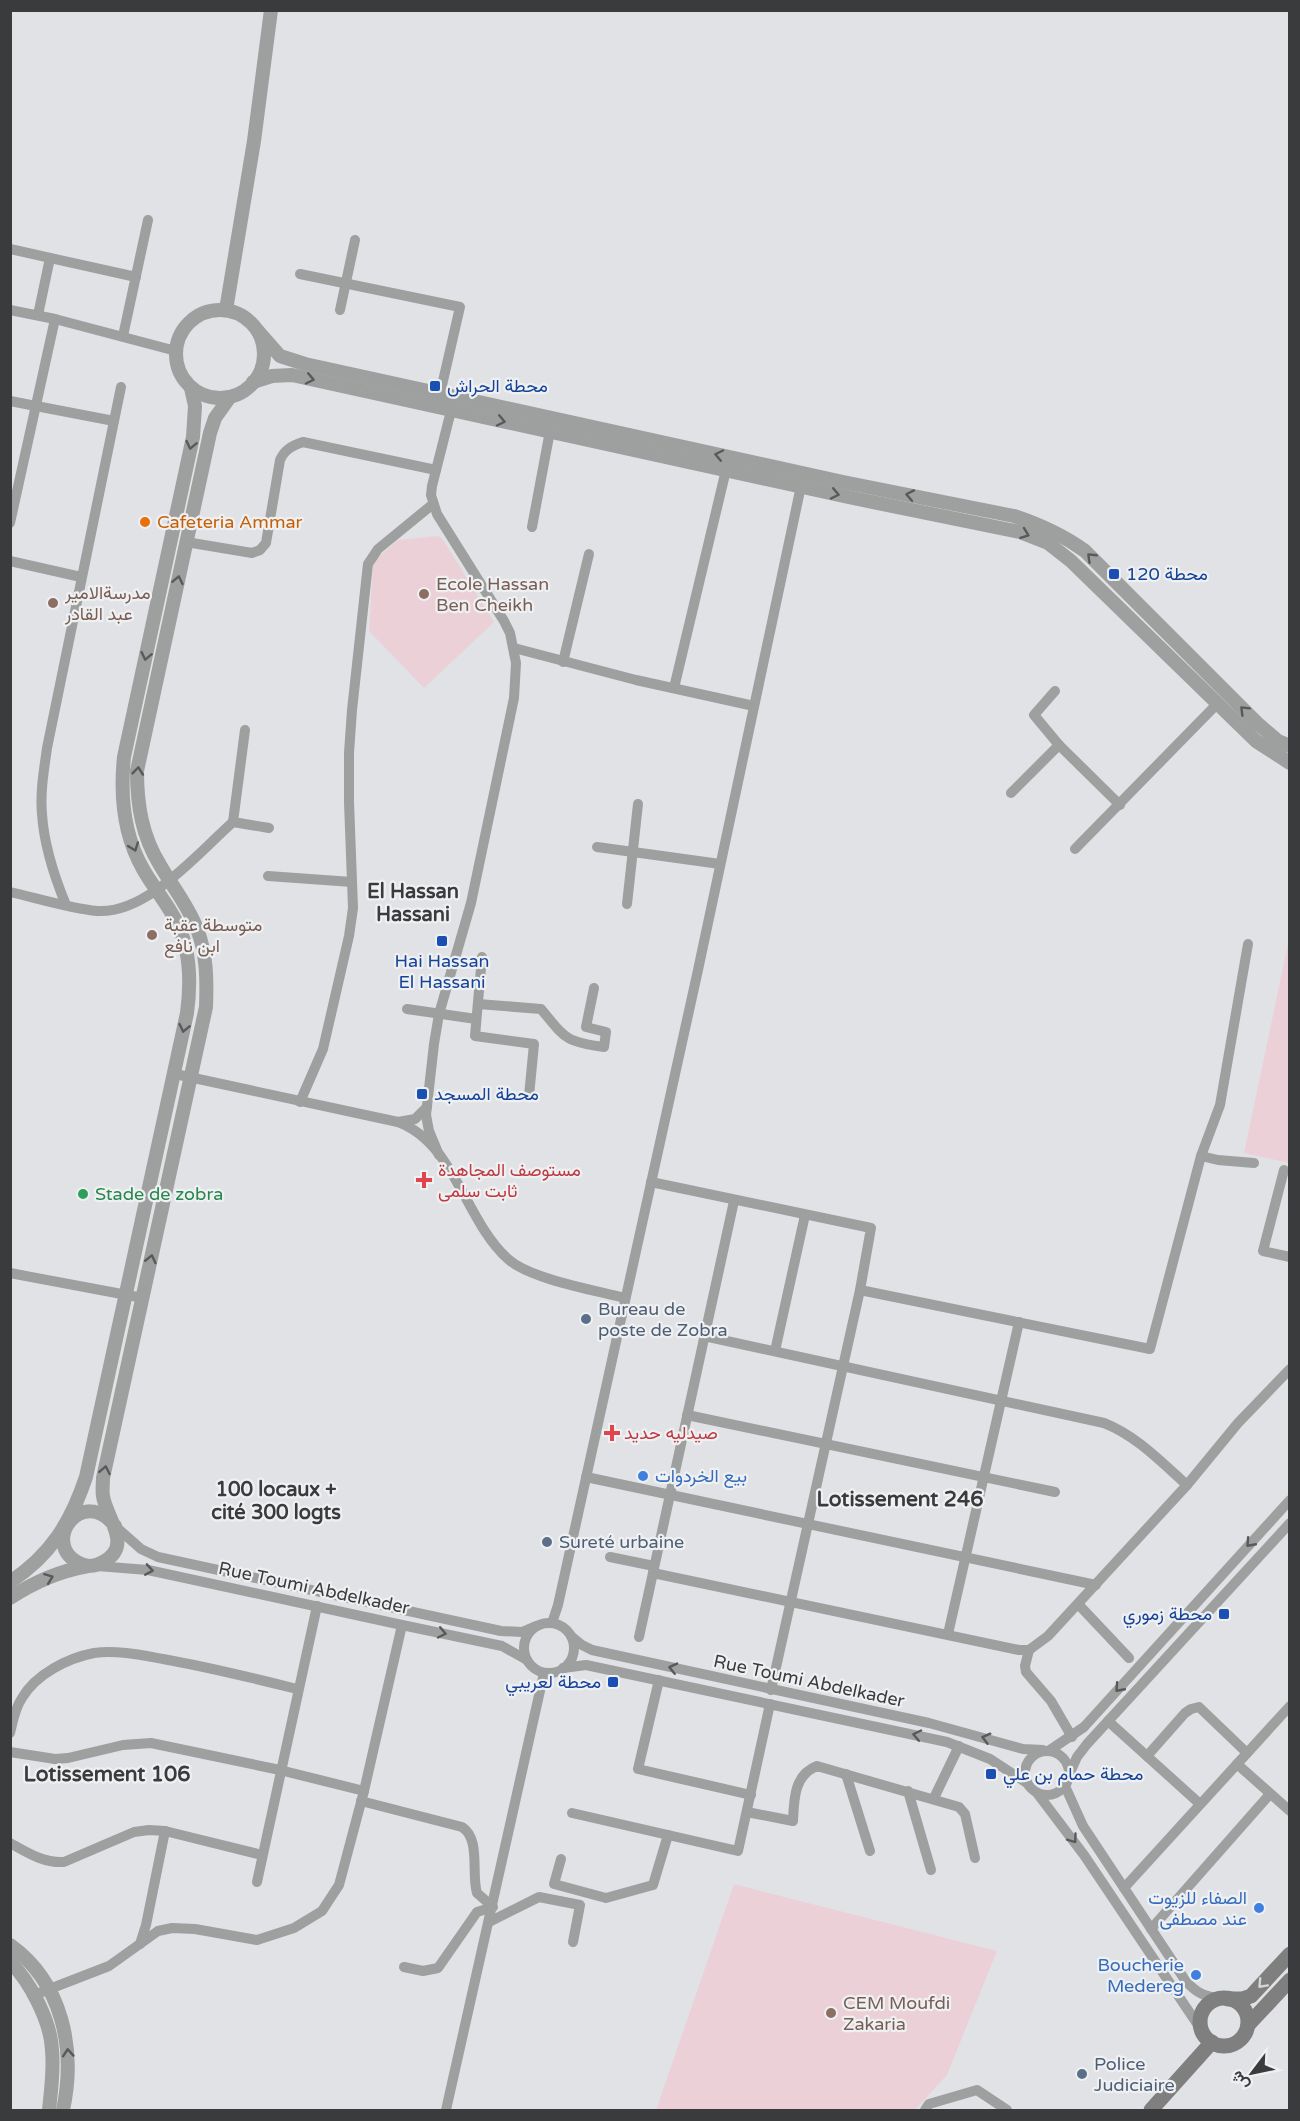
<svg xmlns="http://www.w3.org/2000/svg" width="1300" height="2121" font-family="'Varela Round',Vazirmatn,sans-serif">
	<rect width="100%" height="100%" fill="#e1e2e5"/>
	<g fill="#ebd1d7">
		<path d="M437,536l5,2 52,84 -70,66 -55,-57 4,-65 2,-6 23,-20z"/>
		<path d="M1289,939v224l-45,-10z"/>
		<path d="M734,1884l263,67 -50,124 -32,35h-259z"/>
	</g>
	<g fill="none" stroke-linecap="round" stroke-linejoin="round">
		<g stroke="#9e9f9f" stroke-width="10">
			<path d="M10,249l126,28"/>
			<path d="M300,274l160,33 -20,87"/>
			<path d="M10,310l45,9 121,32"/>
			<path d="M340,310l15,-70"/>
			<path d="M38,315l12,-57"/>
			<path d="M123,336l25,-116"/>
			<path d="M10,401l104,20"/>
			<path d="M10,523l45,-204"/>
			<path d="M532,527l18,-96"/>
			<path d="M186,542l66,11 8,-3 6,-7 14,-83c5,-11 12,-14 23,-18l133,28"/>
			<path d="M10,561l71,16"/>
			<path d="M514,648l122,32 118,26"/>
			<path d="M563,662l26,-108"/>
			<path d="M674,688l52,-218"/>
			<path d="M1055,691l-21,24 25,30 61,60"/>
			<path d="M245,730l-12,92 36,6"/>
			<path d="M1011,793l48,-48"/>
			<path d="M597,847l123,17"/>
			<path d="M1075,849l142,-145"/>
			<path d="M268,876l84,6"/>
			<path d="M10,892c26,6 62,17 87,19 50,3 100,-57 136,-89"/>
			<path d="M627,904l11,-100"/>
			<path d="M66,905c-12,-29 -22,-60 -24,-91 -2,-22 2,-44 5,-66l74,-361"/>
			<path d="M482,957l-7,79 59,8 -5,52"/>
			<path d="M478,1004l63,5c24,29 24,33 63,38l2,-15 -20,-5 8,-39"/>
			<path d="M407,1009l69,10"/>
			<path d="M175,1074l223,48c57,21 67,99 110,137 22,20 86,31 117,39"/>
			<path d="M300,1102l23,-53 26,-113 4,-28 -4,-106v-49l3,-43 16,-146 10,-15 55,-45"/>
			<path d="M398,1122l17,-3 12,-12"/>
			<path d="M439,1155l-10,-24 -3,-16 8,-71 5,-30 32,-111 43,-205 2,-35 -6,-30 -6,-12 -67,-107 -6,-19 1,-9 21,-83"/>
			<path d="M1201,1156l19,-51 28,-161"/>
			<path d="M1284,1170l-21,81 27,6"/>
			<path d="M651,1182l220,46 -11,62 290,59 51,-193 17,4 36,3"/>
			<path d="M10,1273l133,25"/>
			<path d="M704,1336l400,87c33,13 57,39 83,62"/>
			<path d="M775,1351l30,-136"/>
			<path d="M687,1415l368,77"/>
			<path d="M586,1477l510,108"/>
			<path d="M115,1526l26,23 17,8 343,74 21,1 14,-6"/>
			<path d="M610,1557l44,9"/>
			<path d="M97,1566l51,4 254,55 100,21 25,14"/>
			<path d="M653,1573l366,77h10l19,-14 139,-151 51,-62 52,-54"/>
			<path d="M1078,1604l51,54"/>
			<path d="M552,1623l6,-18 140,-635 103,-484"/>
			<circle cx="549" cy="1648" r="25"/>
			<path d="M948,1634l71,-312"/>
			<path d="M571,1636l11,9 10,5 337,73 94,26 20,1"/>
			<path d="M639,1637l95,-436"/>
			<path d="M1029,1650l-4,16 1,6 25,29 21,36"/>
			<path d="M563,1668l23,-3 361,77 43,17 37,24"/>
			<path d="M659,1680l-21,89 113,26"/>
			<path d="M771,1690l89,-400"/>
			<path d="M1108,1721l92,83"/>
			<path d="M10,1733c3,-12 5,-25 12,-35 14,-24 46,-40 72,-45 23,-3 47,2 69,6 45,8 90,19 134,30"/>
			<path d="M1050,1750l34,-23 206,-227"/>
			<circle cx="1047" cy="1773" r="22"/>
			<path d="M10,1752l45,7 13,-1 55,-13 28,-2 129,27 84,21"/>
			<path d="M1147,1756l38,-43 6,-4 8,-2 48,46"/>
			<path d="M1237,1764l53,47"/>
			<path d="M846,1774l24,77"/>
			<path d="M1069,1775l8,-18 10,-13 203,-221"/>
			<path d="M1065,1786l18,40 102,154c11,13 19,16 35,19"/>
			<path d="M908,1791l23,79"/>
			<path d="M1037,1793l47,62 120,179"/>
			<path d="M934,1798l25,-52"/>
			<path d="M361,1801l101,26c19,12 9,47 15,66l16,14 -16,5 -39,56 -15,3 -19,-4"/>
			<path d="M747,1812l46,9c1,-22 1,-46 24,-55l142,41 6,7 10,44"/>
			<path d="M572,1813l166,38 32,-147"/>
			<path d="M10,1843c18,10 33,20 54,19l70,-30 15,-2 16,1 97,24"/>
			<path d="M561,1859l-7,25 52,14 47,-13 15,-50"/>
			<path d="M257,1882l60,-276"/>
			<path d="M1124,1888l166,-182"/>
			<path d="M489,1922l50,-25 41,8 -7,37"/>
			<path d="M1151,1929l119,-135"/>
			<path d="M140,1944l6,-19 19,-94"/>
			<path d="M34,1995l75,-29 49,-35 14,-3 23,1 62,11 37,-12 28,-17 17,-26 25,-94 38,-166"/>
			<path d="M446,2110l98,-437"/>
			<path d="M925,2110l4,-6 48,-14 30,20"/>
		</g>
		<g stroke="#9e9f9f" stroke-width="14">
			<circle cx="220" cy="354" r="44"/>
			<path d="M226,310l28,-169 17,-131"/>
			<path d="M258,331l22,25 25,8 538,118 171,34c27,9 49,19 71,35l172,172 21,18 12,5"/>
			<path d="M253,382l19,-6 20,-1 561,123 167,34 28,11 23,18 185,180 34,22"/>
			<path d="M115,1526c-32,-41 -74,15 -38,36 8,5 18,5 26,0 31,-16 3,-44 0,-66 -1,-6 0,-12 0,-18l103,-471c1,-26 1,-53 -9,-78 -9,-24 -25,-43 -37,-64 -18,-29 -23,-60 -23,-94l73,-338 5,-15 15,-21"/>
			<path d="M10,1582c41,-27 61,-60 76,-105l101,-464c4,-30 4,-62 -10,-90 -9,-19 -24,-36 -34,-54 -20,-35 -23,-73 -19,-112l69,-320 2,-31 -4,-18"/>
			<path d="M10,1598c24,-16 50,-27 78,-32"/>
			<path d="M10,1945c53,38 66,105 53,165"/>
			<path d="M10,1962c20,19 41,60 42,88 2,20 -1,40 -3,60"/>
		</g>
		<g stroke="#7e7f7e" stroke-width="15">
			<circle cx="1224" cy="2022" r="24"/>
			<path d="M1228,1999h14l9,-3 39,-42"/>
			<path d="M1248,2025l42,-45"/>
			<path d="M1151,2110l61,-68"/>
		</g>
	</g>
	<defs><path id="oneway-chevron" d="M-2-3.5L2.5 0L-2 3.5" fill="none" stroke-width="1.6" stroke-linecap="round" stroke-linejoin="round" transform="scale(1.5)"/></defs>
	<g stroke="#58595a">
		<use href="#oneway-chevron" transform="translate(310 379) rotate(12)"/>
		<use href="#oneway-chevron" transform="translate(501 421) rotate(12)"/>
		<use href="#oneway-chevron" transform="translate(191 445) rotate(102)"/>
		<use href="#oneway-chevron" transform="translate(719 455) rotate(-168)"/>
		<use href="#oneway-chevron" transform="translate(835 494) rotate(12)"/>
		<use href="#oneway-chevron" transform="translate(910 495) rotate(-169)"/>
		<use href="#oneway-chevron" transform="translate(1025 534) rotate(20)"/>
		<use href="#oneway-chevron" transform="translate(1091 557) rotate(-136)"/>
		<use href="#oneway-chevron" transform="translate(178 580) rotate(-78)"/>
		<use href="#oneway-chevron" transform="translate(146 656) rotate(102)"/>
		<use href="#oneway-chevron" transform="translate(1244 710) rotate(-135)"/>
		<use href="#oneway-chevron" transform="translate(138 771) rotate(-84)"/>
		<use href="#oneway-chevron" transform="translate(134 847) rotate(70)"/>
		<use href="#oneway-chevron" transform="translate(184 1028) rotate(102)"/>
		<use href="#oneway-chevron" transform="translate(151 1259) rotate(-77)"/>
		<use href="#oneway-chevron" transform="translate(105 1470) rotate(-79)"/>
		<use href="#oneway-chevron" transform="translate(1250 1543) rotate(132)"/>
		<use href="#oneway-chevron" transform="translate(149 1570) rotate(9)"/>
		<use href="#oneway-chevron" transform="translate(49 1578) rotate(-21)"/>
		<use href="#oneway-chevron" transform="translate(442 1633) rotate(12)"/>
		<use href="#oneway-chevron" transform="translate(673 1668) rotate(-167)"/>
		<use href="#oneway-chevron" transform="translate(1119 1688) rotate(132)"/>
		<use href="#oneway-chevron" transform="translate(917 1735) rotate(-168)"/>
		<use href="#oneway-chevron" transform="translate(986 1738) rotate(-165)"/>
		<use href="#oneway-chevron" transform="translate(1073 1839) rotate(54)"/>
		<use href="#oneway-chevron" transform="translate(68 2053) rotate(-94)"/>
	</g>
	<use stroke="#d3d4d5" href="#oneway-chevron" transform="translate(1262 1984) rotate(133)"/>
	<g fill="#1a4fb4" stroke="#eff0f2" stroke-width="2">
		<rect x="429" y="380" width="12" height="12" rx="3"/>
		<rect x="1108" y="568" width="12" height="12" rx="3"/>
		<rect x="436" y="935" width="12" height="12" rx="3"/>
		<rect x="416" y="1088" width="12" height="12" rx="3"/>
		<rect x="1218" y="1608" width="12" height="12" rx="3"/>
		<rect x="607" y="1676" width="12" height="12" rx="3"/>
		<rect x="985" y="1768" width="12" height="12" rx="3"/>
	</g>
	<circle fill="#e8710a" stroke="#eff0f2" stroke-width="2" cx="145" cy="522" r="6"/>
	<g fill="#8d6e63" stroke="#eff0f2" stroke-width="2">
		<circle cx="424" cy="594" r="6"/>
		<circle cx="53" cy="603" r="6"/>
		<circle cx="152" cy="935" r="6"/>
		<circle cx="831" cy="2013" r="6"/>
	</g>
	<g fill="#e0444e" stroke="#eff0f2" stroke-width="2">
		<path d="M421 1171h6v6h6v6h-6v6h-6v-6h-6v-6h6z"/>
		<path d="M609 1424h6v6h6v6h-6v6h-6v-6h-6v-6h6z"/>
	</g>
	<circle fill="#2e9e5b" stroke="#eff0f2" stroke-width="2" cx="83" cy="1194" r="6"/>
	<g fill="#5c6f8a" stroke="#eff0f2" stroke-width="2">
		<circle cx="586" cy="1319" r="6"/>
		<circle cx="547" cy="1542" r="6"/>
		<circle cx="1082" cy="2074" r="6"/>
	</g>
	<g fill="#3f7fe0" stroke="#eff0f2" stroke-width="2">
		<circle cx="643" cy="1476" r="6"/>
		<circle cx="1259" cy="1908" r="6"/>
		<circle cx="1196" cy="1975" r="6"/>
	</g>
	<g text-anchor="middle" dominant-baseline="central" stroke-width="4.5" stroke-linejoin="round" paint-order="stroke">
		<g font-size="18" fill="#164399" stroke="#eff0f2" text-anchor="start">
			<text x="447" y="386">محطة الحراش</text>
			<text x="1126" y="574">محطة 120</text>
			<text x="442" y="961" text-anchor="middle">Hai Hassan<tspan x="442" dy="21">El Hassani</tspan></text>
			<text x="434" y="1094">محطة المسجد</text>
			<text x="1212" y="1614" text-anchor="end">محطة زموري</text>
			<text x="601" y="1682" text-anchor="end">محطة لعريبي</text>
			<text x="1003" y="1774">محطة حمام بن علي</text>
		</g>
		<g font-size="18" fill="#c56008" stroke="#eff0f2" text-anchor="start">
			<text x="157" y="522">Cafeteria Ammar</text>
		</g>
		<g font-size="18" fill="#785e54" stroke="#eff0f2" text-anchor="start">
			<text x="436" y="584">Ecole Hassan<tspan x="436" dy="21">Ben Cheikh</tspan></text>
			<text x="65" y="593">مدرسةالامير<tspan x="65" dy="21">عبد القادر</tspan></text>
			<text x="164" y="925">متوسطة عقبة<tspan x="164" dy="21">ابن نافع</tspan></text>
			<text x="843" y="2003">CEM Moufdi<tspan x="843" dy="21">Zakaria</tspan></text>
		</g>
		<g font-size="18" fill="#be3a42" stroke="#eff0f2" text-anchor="start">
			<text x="438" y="1170">مستوصف المجاهدة<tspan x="438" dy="21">ثابت سلمى</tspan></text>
			<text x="624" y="1433">صيدليه حديد</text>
		</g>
		<g font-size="18" fill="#27864d" stroke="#eff0f2" text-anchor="start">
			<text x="95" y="1194">Stade de zobra</text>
		</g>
		<g font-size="18" fill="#4e5e75" stroke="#eff0f2" text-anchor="start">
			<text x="598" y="1309">Bureau de<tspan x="598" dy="21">poste de Zobra</tspan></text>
			<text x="559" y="1542">Sureté urbaine</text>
			<text x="1094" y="2064">Police<tspan x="1094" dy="21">Judiciaire</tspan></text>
		</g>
		<g font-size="18" fill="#366cbe" stroke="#eff0f2" text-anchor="end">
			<text x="655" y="1476" text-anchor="start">بيع الخردوات</text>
			<text x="1247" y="1898">الصفاء للزيوت<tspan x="1247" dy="21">عند مصطفى</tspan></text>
			<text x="1184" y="1965">Boucherie<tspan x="1184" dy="21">Medereg</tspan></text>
		</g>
		<g font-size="18" fill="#3a3b3c" stroke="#eff0f2">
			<text transform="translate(314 1588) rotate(12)">Rue Toumi Abdelkader</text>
			<text transform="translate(809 1681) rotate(12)">Rue Toumi Abdelkader</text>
		</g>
		<g font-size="20" font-weight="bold" fill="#3a3b3c" stroke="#eff0f2">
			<text x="413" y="892">El Hassan<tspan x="413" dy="23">Hassani</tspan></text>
			<text x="276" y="1490">100 locaux +<tspan x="276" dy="23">cité 300 logts</tspan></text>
		</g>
		<g font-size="21" font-weight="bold" fill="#3a3b3c" stroke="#eff0f2">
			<text x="900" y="1499">Lotissement 246</text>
			<text x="107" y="1774">Lotissement 106</text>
		</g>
	</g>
	<rect width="1300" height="2121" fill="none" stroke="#3a3b3c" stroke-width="24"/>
	<g transform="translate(1252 2073) rotate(238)" stroke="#eff0f2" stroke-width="4.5" paint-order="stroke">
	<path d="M0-4.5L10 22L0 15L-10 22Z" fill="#3a3b3c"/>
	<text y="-9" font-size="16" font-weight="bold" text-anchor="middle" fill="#3a3b3c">ش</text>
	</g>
</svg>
